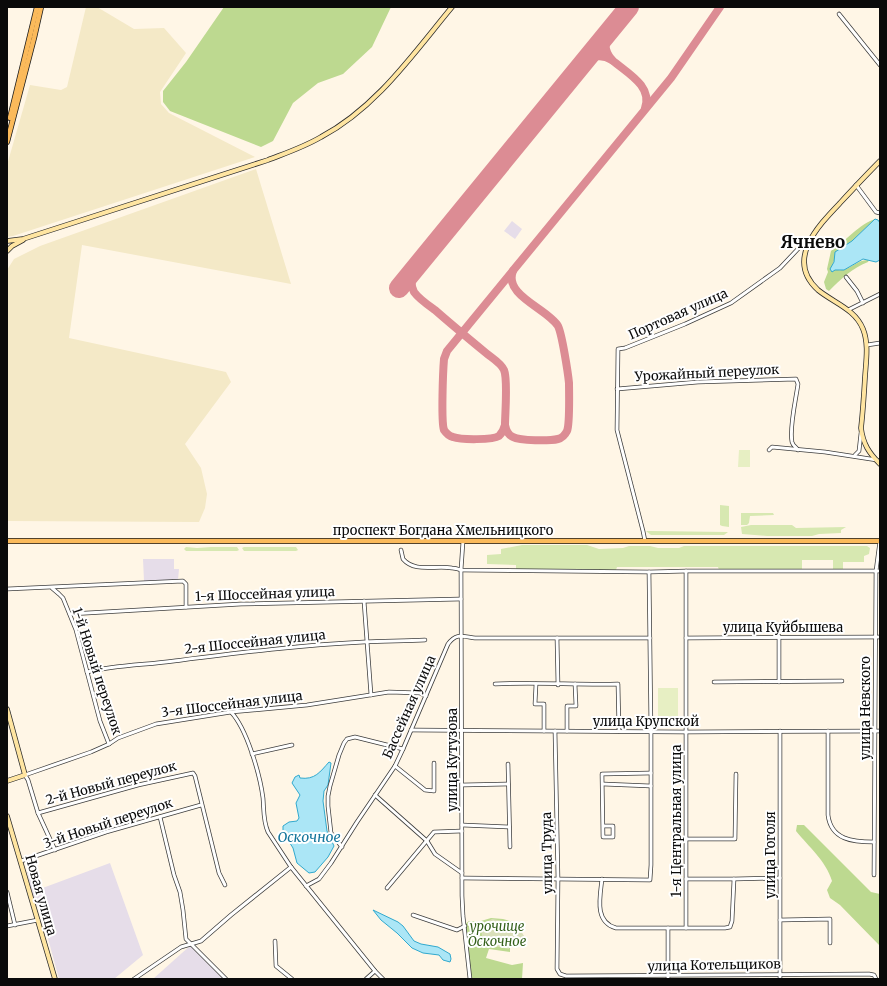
<svg xmlns="http://www.w3.org/2000/svg" width="887" height="986" font-family="Merriweather,serif">
	<rect width="100%" height="100%" fill="#fff6e6"/>
	<g fill="#e6dde9">
		<path d="M512,221l10,8 -7,10 -11,-8z"/>
		<path d="M143,559h31v10h5l-1,11 -34,1z"/>
		<path d="M110,863l33,92 -29,24h-55l-19,-70 -6,-7 -7,-30 6,-2 7,19z"/>
		<path d="M190,946l33,33h-70l29,-26z"/>
	</g>
	<g fill="#f4e9c7">
		<path d="M86,7h11l37,22 30,-1 22,25 -26,39 1,12 8,9 86,44 -242,79 -6,1v-72l23,-80 31,5 6,-3z"/>
		<path d="M256,169l35,115 -209,-39 -13,93 157,34 5,10 -46,62 16,24 6,26 -2,14 -6,14 -192,-1v-251l7,-11 26,-13z"/>
	</g>
	<g fill="#d7e8b1">
		<path d="M720,505l9,1v21l-7,-1 -2,-1z"/>
		<path d="M741,513h32l1,2 -24,1 -1,7 -2,2h-6z"/>
		<path d="M751,525h41l4,3 50,-1 -5,3v3l-22,1 -7,2h-45l-25,-2 -1,-7z"/>
		<path d="M646,531h4l78,1 -4,3h-73z"/>
		<path d="M522,545h65l12,4 24,-1 6,-2h21l8,2h21l5,-2h183l3,2 -1,6 -5,2v6h-21v7l-10,1v-10h-31v10h-83l-1,-3h-101l-1,3h-100v-5l-29,-1v-9l14,-1v-5z"/>
		<path d="M186,547l11,1 14,-1h26l2,3 -2,1h-51l-2,-2z"/>
		<path d="M244,547h52l2,3 -2,1h-52l-2,-3z"/>
	</g>
	<g fill="#bdd990">
		<path d="M224,7h167l-19,40 -29,27 -25,9 -25,20 -20,38 -12,6 -91,-36 -7,-9v-11l23,-29z"/>
		<path d="M875,219l-23,22 -13,8 -8,19c17,8 23,-9 38,-8l-1,2c-16,6 -27,17 -39,29l-3,-2 -2,-7 4,-10 -1,-3 4,-18c12,-8 30,-28 44,-32z"/>
		<path d="M797,825h7l67,67 9,2v52l-40,-41 -10,-7 -3,-8 5,-9c-6,-20 -23,-34 -36,-50z"/>
		<path d="M491,918l12,1 14,4 2,5 -3,15 -6,2v7l-21,-3 -3,9 26,7 11,-2 -1,16h-51l-6,-55 4,-3h12z"/>
	</g>
	<path fill="#d9dfb9" d="M492,919l24,4 8,13 -1,7 -3,2h-11v4l-15,-3 -12,-10 -1,-11z"/>
	<g fill="#e7efc3">
		<path d="M739,450h11v17h-12z"/>
		<rect x="658" y="688" width="20" height="32"/>
	</g>
	<g fill="#abe6f6" stroke="#31a9ce">
		<path d="M875,219l3,1 2,3v37l-4,2 -13,-3 -19,11h-9l-3,2 -2,-3 4,-7 1,-10 17,-11z"/>
		<path d="M329,762l2,1 -3,22 -4,6 -1,10 4,30 7,15 -6,11 -13,15 -6,1 -12,-10 -4,-15 -10,-16v-6l6,-4 8,-1 2,-3 -3,-15 4,-8 -8,-12 3,-6 4,-2 1,3c15,2 20,-6 29,-16z"/>
		<path d="M373,910l25,12 5,4 11,15 7,3 17,3 12,7 1,5 -1,3 -7,-2 -4,-5 -16,-2 -11,-5 -15,-15 -16,-13z"/>
	</g>
	<g fill="none" stroke-linecap="round" stroke-linejoin="round">
		<g stroke="#dc8c94" stroke-width="8">
			<path d="M611,29c-7,10 -8,21 1,31"/>
			<path d="M583,63c10,-8 19,-9 29,-3 15,13 41,26 33,48"/>
			<path d="M415,268c-4,8 -5,16 -1,24 5,7 14,13 21,18 17,15 34,29 51,43 6,5 15,10 18,17 4,9 1,44 1,55 -1,4 -3,8 -6,11 -6,4 -38,4 -46,1 -4,-1 -7,-4 -9,-7 -3,-8 -1,-59 0,-71l3,-8 224,-273 49,-71"/>
			<path d="M505,425c1,5 3,10 8,12 7,4 37,4 45,2 4,-1 7,-4 9,-8 3,-7 2,-40 2,-48 -1,-10 -7,-49 -11,-57 -10,-17 -55,-31 -45,-55"/>
		</g>
		<path stroke="#dc8c94" stroke-width="20" d="M399,288l230,-281"/>
		<defs>
			<g id="street">
				<path d="M839,14l41,51"/>
				<path d="M856,185l20,27 4,1"/>
				<path d="M846,277l11,14 6,12"/>
				<path d="M848,310l32,-16"/>
				<path d="M867,345l13,-2"/>
				<path d="M617,389l81,-7 98,-3 2,5c-2,15 -9,44 -6,58 1,4 4,5 6,8"/>
				<path d="M769,450l3,-3 53,5 52,8"/>
				<path d="M855,455l4,-4 2,-18"/>
				<path d="M463,541l-2,29 1,326 1,20 7,63"/>
				<path d="M645,541l-2,-10 -26,-101 1,-81 7,-1 60,-24 46,-21 49,-35 17,-18 3,-3h7"/>
				<path d="M401,550l2,9c12,14 32,6 49,9 3,0 6,1 9,2l188,2 39,-1h192"/>
				<path d="M686,571v357"/>
				<path d="M52,588l7,6 4,4 13,32 24,91 9,23"/>
				<path d="M7,589l176,-8 3,3v23"/>
				<path d="M364,601l7,94"/>
				<path d="M70,614l171,-10 220,-5"/>
				<path d="M779,636v46"/>
				<path d="M557,638l1,47"/>
				<path d="M686,638l194,-1"/>
				<path d="M87,672c29,-7 58,-7 87,-11 64,-8 127,-16 190,-19 20,-1 41,-1 61,-2"/>
				<path d="M714,682l128,-1"/>
				<path d="M495,684c41,-2 82,1 123,0l1,47"/>
				<path d="M536,684l-1,20h9v27"/>
				<path d="M231,712c16,17 29,63 32,86 1,12 0,23 5,34l23,35 84,104 8,8"/>
				<path d="M411,730l275,2 194,-1"/>
				<path d="M555,731l3,148 -1,90 3,5 6,2c101,0 202,-2 303,-2l5,1 2,4"/>
				<path d="M567,731v-25h9l-1,-22"/>
				<path d="M780,731v248"/>
				<path d="M828,731v84c3,25 25,27 46,27"/>
				<path d="M252,754l40,-9"/>
				<path d="M508,764l2,83"/>
				<path d="M395,766l30,24 9,1v-28"/>
				<path d="M603,784l48,2"/>
				<path d="M462,785l46,-1"/>
				<path d="M375,795l52,46 8,13 27,19"/>
				<path d="M38,813l100,-28 55,-12 2,3 24,97 6,12"/>
				<path d="M160,817l14,58 6,17 3,18 3,29 40,40"/>
				<path d="M462,825l47,2"/>
				<path d="M603,826h10v11h-10l-1,-63 49,-1"/>
				<path d="M686,839h49l1,-65"/>
				<path d="M342,847l-11,-14 -3,-27v-10l2,-10 9,-31 5,-12 3,-4 8,-2 48,12"/>
				<path d="M55,850l-17,-37 -10,-33 -3,-5 66,-23 18,-8 9,-6 38,-14 75,-12 76,-7 82,-13 31,1 6,3"/>
				<path d="M21,861l85,-29 95,-27"/>
				<path d="M874,875l2,-304 4,-30"/>
				<path d="M462,878l188,2 1,-15v-133l-2,-160"/>
				<path d="M602,879c-2,18 -8,43 14,49h109l5,-1 2,-6 2,-42"/>
				<path d="M686,879h48l46,-1"/>
				<path d="M306,886l13,-7 12,-16 26,-41 38,-56 8,-17 45,-105c8,-11 14,-8 27,-6h175"/>
				<path d="M387,888l47,-56 28,-1"/>
				<path d="M7,892l8,33"/>
				<path d="M413,915l44,15 8,-4"/>
				<path d="M780,920l50,-1v24"/>
				<path d="M7,926l31,-6"/>
				<path d="M668,928v51"/>
				<path d="M275,941l1,25 16,13"/>
				<path d="M134,979l47,-32 20,-6 30,-26 60,-48"/>
				<path d="M366,979l9,-8"/>
			</g>
			<g id="secondary">
				<path d="M880,161c-14,14 -27,28 -40,42 -22,23 -55,57 -22,87 16,13 37,19 45,39 6,15 3,32 2,48 -1,17 -2,34 -4,51 2,16 8,25 19,36"/>
				<path d="M7,241l16,-2 245,-79c18,-7 36,-13 53,-23 55,-29 92,-83 131,-130"/>
				<path d="M7,251l5,-5 11,-6"/>
				<path d="M7,709l18,66 -18,6"/>
				<path d="M7,816l48,163"/>
			</g>
			<g id="primary">
				<path d="M10,118l27,-111"/>
				<path d="M7,142l27,-104 7,-31"/>
				<path d="M7,541h873"/>
			</g>
		</defs>
		<use href="#street" stroke="#3d3d3d" stroke-width="4.5"/>
		<use href="#secondary" stroke="#2c2c2c" stroke-width="5.5"/>
		<use href="#primary" stroke="#1b1b1b" stroke-width="6"/>
		<use href="#street" stroke="#fff" stroke-width="3"/>
		<use href="#secondary" stroke="#ffe5a1" stroke-width="4"/>
		<use href="#primary" stroke="#fbba5b" stroke-width="4.5"/>
	</g>
	<g text-anchor="middle" dominant-baseline="central" stroke-width="4" stroke-linejoin="round" paint-order="stroke">
		<g font-size="13" fill="#0a0a0a" stroke="#fff">
			<text transform="translate(678 314) rotate(-24)">Портовая улица</text>
			<text transform="translate(707 373) rotate(-3)">Урожайный переулок</text>
			<text x="443" y="530">проспект Богдана Хмельницкого</text>
			<text transform="translate(265 594) rotate(-2)">1-я Шоссейная улица</text>
			<text x="783" y="627">улица Куйбышева</text>
			<text transform="translate(255 642) rotate(-6)">2-я Шоссейная улица</text>
			<text transform="translate(97 671) rotate(72)">1-й Новый переулок</text>
			<text transform="translate(232 704) rotate(-7)">3-я Шоссейная улица</text>
			<text transform="translate(409 707) rotate(-66)">Бассейная улица</text>
			<text transform="translate(865 708) rotate(-90)">улица Невского</text>
			<text x="646" y="721">улица Крупской</text>
			<text transform="translate(452 760) rotate(-90)">улица Кутузова</text>
			<text transform="translate(111 783) rotate(-15)">2-й Новый переулок</text>
			<text transform="translate(676 821) rotate(-90)">1-я Центральная улица</text>
			<text transform="translate(108 823) rotate(-18)">3-й Новый переулок</text>
			<text transform="translate(547 853) rotate(-91)">улица Труда</text>
			<text transform="translate(770 855) rotate(-90)">улица Гоголя</text>
			<text transform="translate(41 895) rotate(74)">Новая улица</text>
			<text transform="translate(714 965) rotate(-1)">улица Котельщиков</text>
		</g>
		<g font-size="13" font-style="italic" fill="#34601b" stroke="#fff">
			<text x="497" y="926">урочище<tspan x="497" dy="15">Оскочное</tspan></text>
		</g>
		<g font-size="14" font-style="italic" fill="#13759b" stroke="#fff">
			<text x="309" y="837">Оскочное</text>
		</g>
		<g font-size="17" font-weight="bold" fill="#0a0a0a" stroke="#fff">
			<text x="813" y="242">Ячнево</text>
		</g>
	</g>
	<rect width="887" height="986" fill="none" stroke="#0a0a0a" stroke-width="16"/>
</svg>
